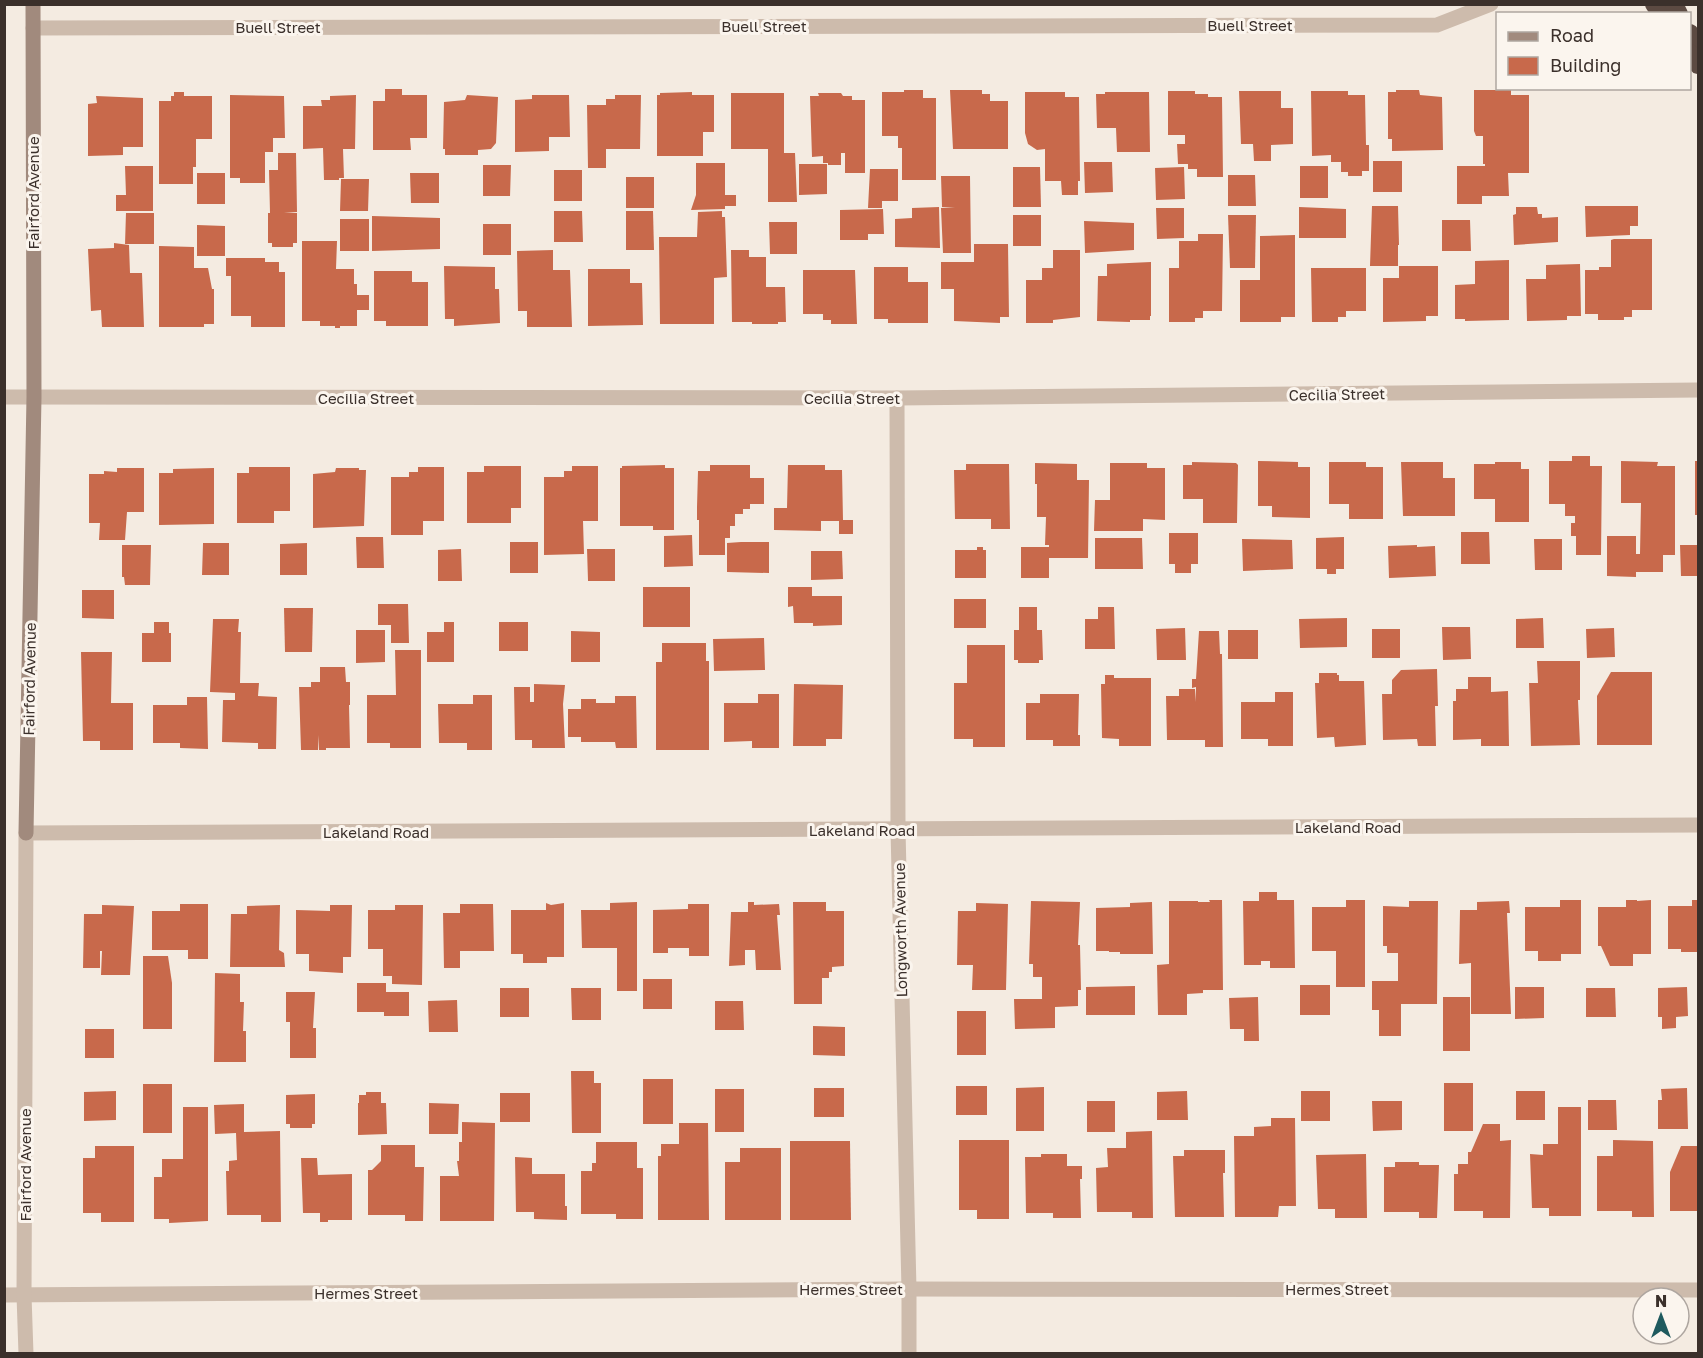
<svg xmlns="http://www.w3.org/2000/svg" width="1703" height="1358" font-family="'Golos Text',sans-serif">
	<rect width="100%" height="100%" fill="#f4ebe1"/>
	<g fill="#c8694b">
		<path d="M385,89h17v6h25v43h-17l1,12h-38v-49h12z"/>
		<path d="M904,90h19v8h13v82h-34v-32h-4v-12h-16v-44h22z"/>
		<path d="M950,90h32v4h8v7h18v48h-55z"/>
		<path d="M1396,90h23l1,5 22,2 1,53 -51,1v-12h-4v-47h8z"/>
		<path d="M1474,90h37v5h18v78h-21l1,23h-27v8h-25v-38h28v-2h-2v-28h-7l-2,-5z"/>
		<path d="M1168,91h27v3h13v3h14l1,80h-26v-8h-9v-5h-10l-1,-20h8v-9h-17z"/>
		<path d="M1239,91h42v17h12v36l-22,1v16h-17l-1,-17h-12z"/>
		<path d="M1311,91h37v4h17l1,50h3v26h-7v5h-14v-4h-7v-10h-10v-7l-19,1z"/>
		<path d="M174,92h10v4h28v43h-16v28h-3v17h-34v-83h12v-5h3z"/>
		<path d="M692,92v3h22v37h-11v24h-46v-61h3v-2z"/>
		<path d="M1025,92h40v5h14l1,84h-2v14h-16l-1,-14h-16v-32l-8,1 -9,-6 -3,-11z"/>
		<path d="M1105,92h44l1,60h-33l-1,-24h-19l-1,-34h9z"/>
		<path d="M731,93h53v60h11l2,49h-29v-53h-37z"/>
		<path d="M818,93h23l2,3h9v4h13v73h-20v-20h-4v12h-13v-2h-5v-7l-11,1 -2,-61h9z"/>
		<path d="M230,95l54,1 1,42h-12v14h-8v31h-25v-5h-10z"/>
		<path d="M356,95l-1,54h-12l1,29h-5v2h-15l-1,-32 -20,1v-43h19l-1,-6h9v-4z"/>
		<path d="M467,95l31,2 -2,46 -5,6 -13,1v5h-33v-6h-2l1,-47 21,-2z"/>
		<path d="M532,95h37l1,42h-21v14l-34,1v-52l17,-1z"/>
		<path d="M615,95h26l-1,54h-34v19h-18l-1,-63h19v-6h9z"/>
		<path d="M96,96l47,2v49h-20v8l-35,1v-52l9,-1z"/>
		<path d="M278,153h18l1,59h-13l13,1v30h-4v4h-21v-4h-4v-30h2l-1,-43h9z"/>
		<rect x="1373" y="161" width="29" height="31"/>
		<path d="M1084,162h28l1,30 -28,1z"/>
		<path d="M696,163h29v32h11v11h-11v3l-34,1 5,-15z"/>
		<path d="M799,164h28v30l-28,1z"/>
		<path d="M483,165h28l-1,31h-27z"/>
		<path d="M125,166h28v45h-37v-16h10z"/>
		<rect x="1300" y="166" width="28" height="32"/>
		<path d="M1013,167h27l1,40h-28z"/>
		<path d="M1184,167l1,32 -29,1 -1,-32z"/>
		<path d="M870,169h28v32h-16v7h-14z"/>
		<rect x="554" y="170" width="28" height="31"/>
		<rect x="197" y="173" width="28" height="31"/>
		<path d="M410,173h29v30h-28z"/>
		<path d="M1228,175h27l1,31h-28z"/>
		<path d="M941,176h29l1,77h-28l-2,-45 14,-1h-13z"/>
		<rect x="626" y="177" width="28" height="31"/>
		<path d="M341,179h28l-1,32h-28z"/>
		<path d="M1372,206h26l1,39h-1v21h-28z"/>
		<path d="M1585,206h53v20h-8v9l-44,2z"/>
		<path d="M939,207l1,41 -45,-1v-28l17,-1v-10z"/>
		<path d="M1299,207l47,2v29h-47z"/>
		<path d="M1516,207h21l1,7h4v4l16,-1v25l-44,3 -1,-30 3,-1z"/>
		<path d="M1156,208h28v30l-27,1z"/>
		<path d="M883,209l1,25h-16v6h-28v-30z"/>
		<path d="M554,211h28l1,31h-29z"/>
		<path d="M626,211h27l1,39h-28z"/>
		<path d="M722,211v6h3l2,60 -13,1v46h-54l-1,-87h38l1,-25z"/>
		<path d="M126,213h28v31h-29z"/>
		<rect x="1013" y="215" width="28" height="31"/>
		<path d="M1228,215h28l-1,53h-25z"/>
		<path d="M372,216l68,2v31l-68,2z"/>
		<rect x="340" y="219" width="29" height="32"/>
		<path d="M1442,220h28l1,31h-29z"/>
		<path d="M1084,221l50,2v27l-49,3z"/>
		<path d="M769,222h28v32h-27z"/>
		<rect x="483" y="224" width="28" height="31"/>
		<path d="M197,225l28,1v30h-28z"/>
		<path d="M1198,234h25l-1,77h-19v7h-8v4h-26v-54h10v-27h19z"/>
		<path d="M1295,235v82h-14v5h-41v-42h20v-44z"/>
		<path d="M1614,239h38v71h-20v7h-8v3h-26v-6h-13v-44h14v-3h12v-27z"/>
		<path d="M302,241h35l-1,28h18v15h3v11h12v15h-12v16h-17v2h-5v-2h-15v-5h-18z"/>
		<path d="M114,243l15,2 1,28h12l2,54h-42l-1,-17 -10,1 -3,-62 26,-1z"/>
		<path d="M974,244h34l1,73h-9v6l-46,-2v-32h-13v-27h33z"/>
		<path d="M159,246l35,1v21h14l4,21h2v35h-10v3h-45z"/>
		<path d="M553,250v20h17l2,57h-45v-16h-9l-1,-60z"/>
		<path d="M731,250h18v7h17v30h19l1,35h-8v2h-26v-2h-20z"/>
		<path d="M1053,250h27v67l-27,3v3h-27v-43h16v-12h11z"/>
		<path d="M226,258h39v4h14v10h6v55h-34v-11h-20v-40h-5z"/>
		<path d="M1509,260v60l-44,1v-2h-10v-34l20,-1v-23z"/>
		<path d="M1151,262v54h-1v4h-20v2l-33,-1 1,-45h9v-12z"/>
		<path d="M1580,264l1,52h-14v4l-40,1 -1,-42h20v-14z"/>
		<path d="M444,266l51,1v22h4l1,34 -46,3v-7h-9z"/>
		<path d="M1399,266h39v50h-12v5l-43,1v-44h16z"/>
		<path d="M874,267h34v15h20v41h-40v-4h-14z"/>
		<path d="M1311,268h55v43h-20v6h-8v5h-26z"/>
		<path d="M588,269h42v14h12l1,42 -55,1z"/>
		<path d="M803,270h52l2,54h-26v-4h-8v-6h-20z"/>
		<path d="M374,271h38v11h16v44h-42v-5h-12z"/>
		<path d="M1572,456h18v10h12l-1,89h-25v-19h-5v-13h4v-7h-10v-12h-16v-43h23z"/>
		<path d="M1258,461l40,1v5h12v51l-38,-1v-11h-14z"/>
		<path d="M1621,461l37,1 -1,4h18v89h-12v17h-27v5l-29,-1v-40h29v18h4l1,-51h-20z"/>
		<rect x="1695" y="461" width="3" height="54"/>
		<path d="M1192,462l44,1 2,2 -1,58h-34v-24h-20v-34h9z"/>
		<path d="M1329,462h37v5h17v52h-34v-15h-20z"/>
		<path d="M1401,462h42v16h12v38h-52z"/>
		<path d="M1495,462h26v7h8v53h-34v-23h-21v-35h21z"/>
		<path d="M1035,463l42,1v16h12l-1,78h-39v20h-28v-31h28v-2h-4l1,-28h-9v-33h-2z"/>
		<path d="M1110,463h37v5h18v52l-22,-1v12h-49l1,-31h15z"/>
		<path d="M966,464h43l1,65h-19v-10h-36l-1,-49h12z"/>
		<path d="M665,465v3h9v62h-21v-4h-33v-58h2v-2z"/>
		<path d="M710,465h40v13h14v26h-14v5h-7v5h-8v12h-5v12h-5v17h-26v-35h-2v-13l1,-36h12z"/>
		<path d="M788,465h37v5h17l1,50h10v14h-14v-13h-18v10l-47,-1v-22h13z"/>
		<path d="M484,466h37v42h-10v15h-44v-51h17z"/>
		<path d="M572,466h26v55h-15l1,33 -40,1v-78h20v-6h8z"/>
		<path d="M249,467h41v44h-16v12h-37v-50h12z"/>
		<path d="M418,467h26v54h-21v14h-32v-58h18v-5h9z"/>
		<path d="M117,468h27v44h-17l-2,28h-26l1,-17h-11v-49h15v-3l13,1z"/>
		<path d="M214,468v56l-55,1v-52h14v-4z"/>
		<path d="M336,468h23v2h7l-2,56 -51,2v-54l22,-2z"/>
		<path d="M1461,532h28l1,32h-29z"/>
		<path d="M1169,533h29v31h-7v9h-16v-9h-6z"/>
		<path d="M692,535l1,31 -29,1v-31z"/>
		<path d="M356,537h27l1,31h-27z"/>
		<path d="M1344,537v32h-8v5h-9v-5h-11v-31z"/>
		<path d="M1095,538h47l1,31h-48z"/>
		<path d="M1242,539l50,1 1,29 -50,2z"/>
		<path d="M1534,539h28v31h-27z"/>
		<rect x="510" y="542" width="28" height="31"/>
		<path d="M741,542h28v31l-42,-1v-29z"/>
		<path d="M203,543h26v32h-27z"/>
		<path d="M307,543v32h-27v-31z"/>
		<path d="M122,545h29l-1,40h-25l-1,-8h-2z"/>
		<path d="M1417,545v2l18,-1 1,30 -47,2 -1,-32z"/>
		<path d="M1680,545h18v31h-17z"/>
		<path d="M977,547h6v3h3v28h-31v-28h22z"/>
		<path d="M461,549l1,32h-24v-31z"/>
		<path d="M587,549h28v32h-27z"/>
		<path d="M811,551h31l1,28 -32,1z"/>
		<rect x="643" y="587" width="47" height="40"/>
		<path d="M788,587h24v9h30v29l-29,1v-3h-19l-1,-17 -5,1z"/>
		<path d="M82,590h32v29l-32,-1z"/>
		<rect x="954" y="599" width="32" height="29"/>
		<path d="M378,604h30l1,39h-18v-18h-13z"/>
		<path d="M1019,607h18v23h5l1,30h-4v3h-21v-3h-4v-30h5z"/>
		<path d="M1098,607h16l1,42h-30v-30h13z"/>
		<path d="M284,608h29l-1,44h-27z"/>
		<path d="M1347,618v29l-47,1 -1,-29z"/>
		<path d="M1543,618l1,30h-28v-29z"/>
		<path d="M213,619h26l-1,13h3l-1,51h19l-1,13 19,1 -1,52h-18v-6l-36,-1 1,-42h12v-7l-25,-1z"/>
		<path d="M154,622h15v11h2v29h-29v-29h12z"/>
		<path d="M444,622h10v40h-27v-30h17z"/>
		<rect x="499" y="622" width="29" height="29"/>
		<path d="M1442,627h28l1,32 -28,1z"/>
		<path d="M1185,628l1,32h-29l-1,-31z"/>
		<path d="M1614,628l1,29 -28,1 -1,-29z"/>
		<rect x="1372" y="629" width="28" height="29"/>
		<path d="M356,630h29v32l-29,1z"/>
		<rect x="1228" y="630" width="30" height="29"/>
		<path d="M571,631l29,1v30h-29z"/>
		<path d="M1199,631h20l1,23h2l1,93h-18v-7h-38l-1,-44h13v-7h16l1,13v-15l-4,1v-9h4z"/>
		<path d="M764,638l1,32 -51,1 -1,-32z"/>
		<path d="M662,643h44v18h3v89h-53v-88h6z"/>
		<path d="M967,645h38v102h-32v-8h-19v-56h13z"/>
		<path d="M395,650h26v98h-31v-5h-23v-48h29z"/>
		<path d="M81,652h31l-1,51h22v47h-33v-9h-17z"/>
		<path d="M1537,661h43v39h-2l2,45 -49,1 -2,-63h9z"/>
		<path d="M320,667h25l1,15h4v23h-1l1,43h-24v2h-7l-1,-15v15h-17l-2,-63h12v-5h9z"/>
		<path d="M1437,669l1,37h-3l1,40h-18l-1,-7 -34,1 -1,-46h10v-14l9,-10z"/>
		<path d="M1611,672h41v73h-55v-49z"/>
		<path d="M1319,673h18v2h2v6h25l2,64 -31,2 -1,-10 -17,1 -2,-55h4z"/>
		<path d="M1105,675h9v3h37v68h-32v-7l-17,-1 -1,-54h4z"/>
		<path d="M1468,677h23v15l17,-1 1,55h-28v-7l-28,1v-39h3v-12h12z"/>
		<path d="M534,684l31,1 -2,19 2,44h-33v-8h-17l-1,-53h16v15h4z"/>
		<path d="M794,684l49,1 -1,54h-16v7h-33z"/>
		<path d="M1275,692h18v54h-25v-7h-27v-37h34z"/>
		<path d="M758,694h21v54h-27v-7l-28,1v-39h34z"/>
		<path d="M1040,694h39l-1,41h2v11h-27v-6h-27v-37h14z"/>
		<path d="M473,695h19v55h-25v-7h-28l-1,-39h35z"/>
		<path d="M615,696h21l1,52h-21l-1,-6h-34v-5h-13v-28h13v-10h15v4h19z"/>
		<path d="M187,697h20l1,52 -28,-1v-5h-27v-38h34z"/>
		<path d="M1259,892h18v8h17l1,68h-25v-7h-9v4h-17l-1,-64h16z"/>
		<path d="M1209,900h13l1,90h-20v3l-16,1v21h-29l-1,-50 12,-1v-63h29v1h12z"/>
		<path d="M1346,900h19v87h-29v-36h-24v-44h34z"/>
		<path d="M1560,900h21v54h-20v7h-23v-10h-13v-44h35z"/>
		<path d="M1626,900h11v1l14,-1v54h-18v12h-23l-9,-20h-3v-39h28z"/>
		<path d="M1692,900h6v52h-17v-3h-13v-43h24z"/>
		<path d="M1031,901l49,1 -2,43h2l1,45h-3v16l-23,1v21l-40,1 -1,-30h28v-22h-9v-13h-4z"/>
		<path d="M1409,901h29l-1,103h-36v32h-22v-26h-7v-29h26v-28h-11v-7h-4v-40l26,1z"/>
		<path d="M1509,901l1,12h-3l4,101h-40v-51l-12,1 1,-54h17v-8z"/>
		<path d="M637,902v89h-20v-43h-35l-1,-38h29v-7z"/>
		<path d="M748,902h6v3l25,-1 1,11h-3l4,55h-25l-1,-20h-10v15l-16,1 2,-54h17z"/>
		<path d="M793,902h33v9h18v55l-12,1v5h-3v6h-7v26h-28z"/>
		<path d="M1152,902l1,52h-33v-2h-11v-1h-13v-43l34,-1v-4z"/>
		<path d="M546,903l5,2 13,-2v54h-17v6h-24v-9h-12v-44h35z"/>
		<path d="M976,903l32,1 -2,86h-34l1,-25h-16l1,-54h18z"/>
		<path d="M180,904h28v55h-20v-9h-36v-39h28z"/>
		<path d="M460,904h33l1,47h-34v17h-16l-1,-55h17z"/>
		<path d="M688,904h21v52h-20v-8h-21v5h-15v-43l35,-1z"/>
		<path d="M102,905l32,1 -4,69h-29l1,-24h-2v17h-17l1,-54h18z"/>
		<path d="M280,905l-1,45 5,3 1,14h-55l1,-53h16v-8z"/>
		<path d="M330,905h22l-1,52h-8v16l-34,-2v-17h-13v-44l34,1z"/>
		<path d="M395,905h28l-1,80 -30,-1v-8h-9v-27h-15v-39h27z"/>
		<path d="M143,956h25l4,27v46h-29z"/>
		<path d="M215,973l25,1v28h4l-1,29h3v31h-32z"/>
		<rect x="643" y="979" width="29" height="30"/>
		<path d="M357,983h29v9h23v24h-25v-4h-27z"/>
		<rect x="1300" y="985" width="30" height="30"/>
		<path d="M1135,986v29h-49v-28z"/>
		<path d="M1515,987h29v31l-29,1z"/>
		<path d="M1687,987l1,29 -12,1v11l-14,1v-12h-4v-29z"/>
		<rect x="500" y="988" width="29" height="29"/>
		<path d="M571,988h30v32h-29z"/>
		<path d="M1586,988h29l1,29h-30z"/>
		<path d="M286,992h29l-2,36h3v30h-26v-36h-4z"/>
		<path d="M1258,997l1,44h-15v-12h-14l-1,-31z"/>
		<rect x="1443" y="997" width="27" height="54"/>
		<path d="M457,1000l1,32h-29l-1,-31z"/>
		<path d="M715,1001h28l1,29h-29z"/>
		<rect x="957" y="1011" width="29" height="44"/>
		<path d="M813,1026l32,1v29l-32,-1z"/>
		<rect x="85" y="1029" width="29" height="29"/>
		<path d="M571,1071h23v12h7v50h-29z"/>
		<rect x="643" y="1079" width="30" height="45"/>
		<rect x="1444" y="1083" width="29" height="48"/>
		<rect x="143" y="1084" width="29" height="49"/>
		<rect x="956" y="1086" width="31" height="29"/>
		<path d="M1044,1087v44h-28v-43z"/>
		<rect x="814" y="1088" width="30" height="29"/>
		<path d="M1687,1088l1,41h-30v-29h4l-1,-11z"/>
		<rect x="715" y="1089" width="29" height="43"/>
		<path d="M116,1091v29l-32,1v-29z"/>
		<path d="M1187,1091l1,29h-31v-28z"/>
		<rect x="1301" y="1091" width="29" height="30"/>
		<rect x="1516" y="1091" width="29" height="29"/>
		<path d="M366,1092h15v11h5l1,31 -29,1v-32h1v-8h7z"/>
		<rect x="500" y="1093" width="30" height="29"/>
		<path d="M315,1094v30h-3v4h-22v-4h-4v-29z"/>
		<path d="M1588,1100h28l1,30h-29z"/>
		<rect x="1087" y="1101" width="28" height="31"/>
		<path d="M1372,1101h30v29l-29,1z"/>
		<path d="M429,1103l30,1 -1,30h-29z"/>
		<path d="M244,1104v28l36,-1 1,91h-20v-7h-34l-1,-44h3v-10l8,-1 -1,-27 -21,1 -1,-29z"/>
		<path d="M183,1107h25v114l-39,2v-4h-15v-42h8v-18h21z"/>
		<path d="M1558,1107h23v109h-32v-8h-17l-2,-54 13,1v-11h15z"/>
		<path d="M1271,1118h24l1,88h-17l-1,11h-43l-1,-81h20v-9l17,-1z"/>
		<path d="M462,1122l33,1 -1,98h-54v-45h19l-2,-15h2v-19h3z"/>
		<path d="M679,1123h29l1,97h-51v-64h3v-12h18z"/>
		<path d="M1483,1124h17v17l11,-1 -1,78h-27v-7h-29v-37h4v-10h10v-12h3z"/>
		<path d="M1152,1131l1,87h-21v-6h-35l-1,-44 12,-1 -1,-19h19v-16z"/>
		<path d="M959,1140h50v79h-32v-9h-18z"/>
		<path d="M1613,1140l40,1 1,76h-22v-6h-35v-55h16z"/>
		<path d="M790,1141h60l1,79h-61z"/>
		<path d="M596,1142h41v26h6v51h-27v-5h-35v-43h11v-8h4z"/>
		<path d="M381,1145h34v22h9l-1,54h-18v-6h-37v-45h4l9,-9z"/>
		<path d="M95,1146h39v76h-33v-9h-18v-55h12z"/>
		<path d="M1681,1146h17v65h-28v-39z"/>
		<path d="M740,1148h41v72h-56v-58h15z"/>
		<path d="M1184,1150h41v23h-2l1,44h-49l-2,-61h11z"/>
		<path d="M1041,1154h26v12h15v13h-2l1,39h-28v-5h-27l-1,-56h16z"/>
		<path d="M1366,1154l1,64h-32v-9h-17l-2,-54z"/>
		<path d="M515,1157l17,1v16h33v32h2v14l-33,-1v-7h-18z"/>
		<path d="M301,1158h16l1,17 34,-1v46h-24v2h-8v-9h-17z"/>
		<path d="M1395,1162h24v3h20l-2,53h-18v-6h-35v-45h11z"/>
	</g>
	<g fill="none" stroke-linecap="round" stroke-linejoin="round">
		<g stroke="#cdbbac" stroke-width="15">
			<path d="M33,28l1404,-3 54,-21"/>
			<path d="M4,397l893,1 801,-8"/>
			<path d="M897,398l1,432 11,459v65"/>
			<path d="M4,1295l905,-6 789,1"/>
			<path d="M26,1354l-2,-59 2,-462 1672,-8"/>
		</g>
		<path stroke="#a18a7d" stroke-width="15" d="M26,833l8,-436 -1,-393"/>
		<g stroke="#5c4a42" stroke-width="18">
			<path d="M1654,4l7,10"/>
			<path d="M1674,4l5,10"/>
			<path d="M1690,33l8,16"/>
			<path d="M1690,53l8,12"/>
		</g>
	</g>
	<g text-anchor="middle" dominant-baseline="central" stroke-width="6" stroke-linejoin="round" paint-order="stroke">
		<g font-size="15" fill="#3b302b" stroke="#fbf5ee">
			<text x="1250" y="25">Buell Street</text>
			<text x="764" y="26">Buell Street</text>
			<text x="278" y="27">Buell Street</text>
			<text transform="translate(33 193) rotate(-90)">Fairford Avenue</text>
			<text transform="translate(1337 394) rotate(-1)">Cecilia Street</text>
			<text x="366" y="398">Cecilia Street</text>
			<text x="852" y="398">Cecilia Street</text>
			<text transform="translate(29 679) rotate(-89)">Fairford Avenue</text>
			<text x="1348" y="827">Lakeland Road</text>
			<text x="862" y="830">Lakeland Road</text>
			<text x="376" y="832">Lakeland Road</text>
			<text transform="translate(900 930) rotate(-91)">Longworth Avenue</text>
			<text transform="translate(25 1165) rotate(-90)">Fairford Avenue</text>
			<text x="851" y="1289">Hermes Street</text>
			<text x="1337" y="1289">Hermes Street</text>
			<text x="366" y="1293">Hermes Street</text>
		</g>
	</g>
	<rect width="1703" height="1358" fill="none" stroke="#3b302b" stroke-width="12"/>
	<rect x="1496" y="12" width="195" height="78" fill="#fbf5ee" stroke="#aea6a0" stroke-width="1.5"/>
	<rect x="1508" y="32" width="30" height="9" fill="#a18a7d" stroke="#aea6a0" stroke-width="1.5"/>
	<text x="1550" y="42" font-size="18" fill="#3b302b">Road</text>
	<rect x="1508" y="57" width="30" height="18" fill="#c8694b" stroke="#aea6a0" stroke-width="1.5"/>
	<text x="1550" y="72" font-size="18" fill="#3b302b">Building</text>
	<g transform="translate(1661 1316)"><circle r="28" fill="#fbf5ee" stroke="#aea6a0" stroke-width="1.5"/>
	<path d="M0-4.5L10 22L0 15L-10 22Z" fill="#1f5a5e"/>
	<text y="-9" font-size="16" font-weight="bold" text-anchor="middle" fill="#3b302b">N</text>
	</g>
</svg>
